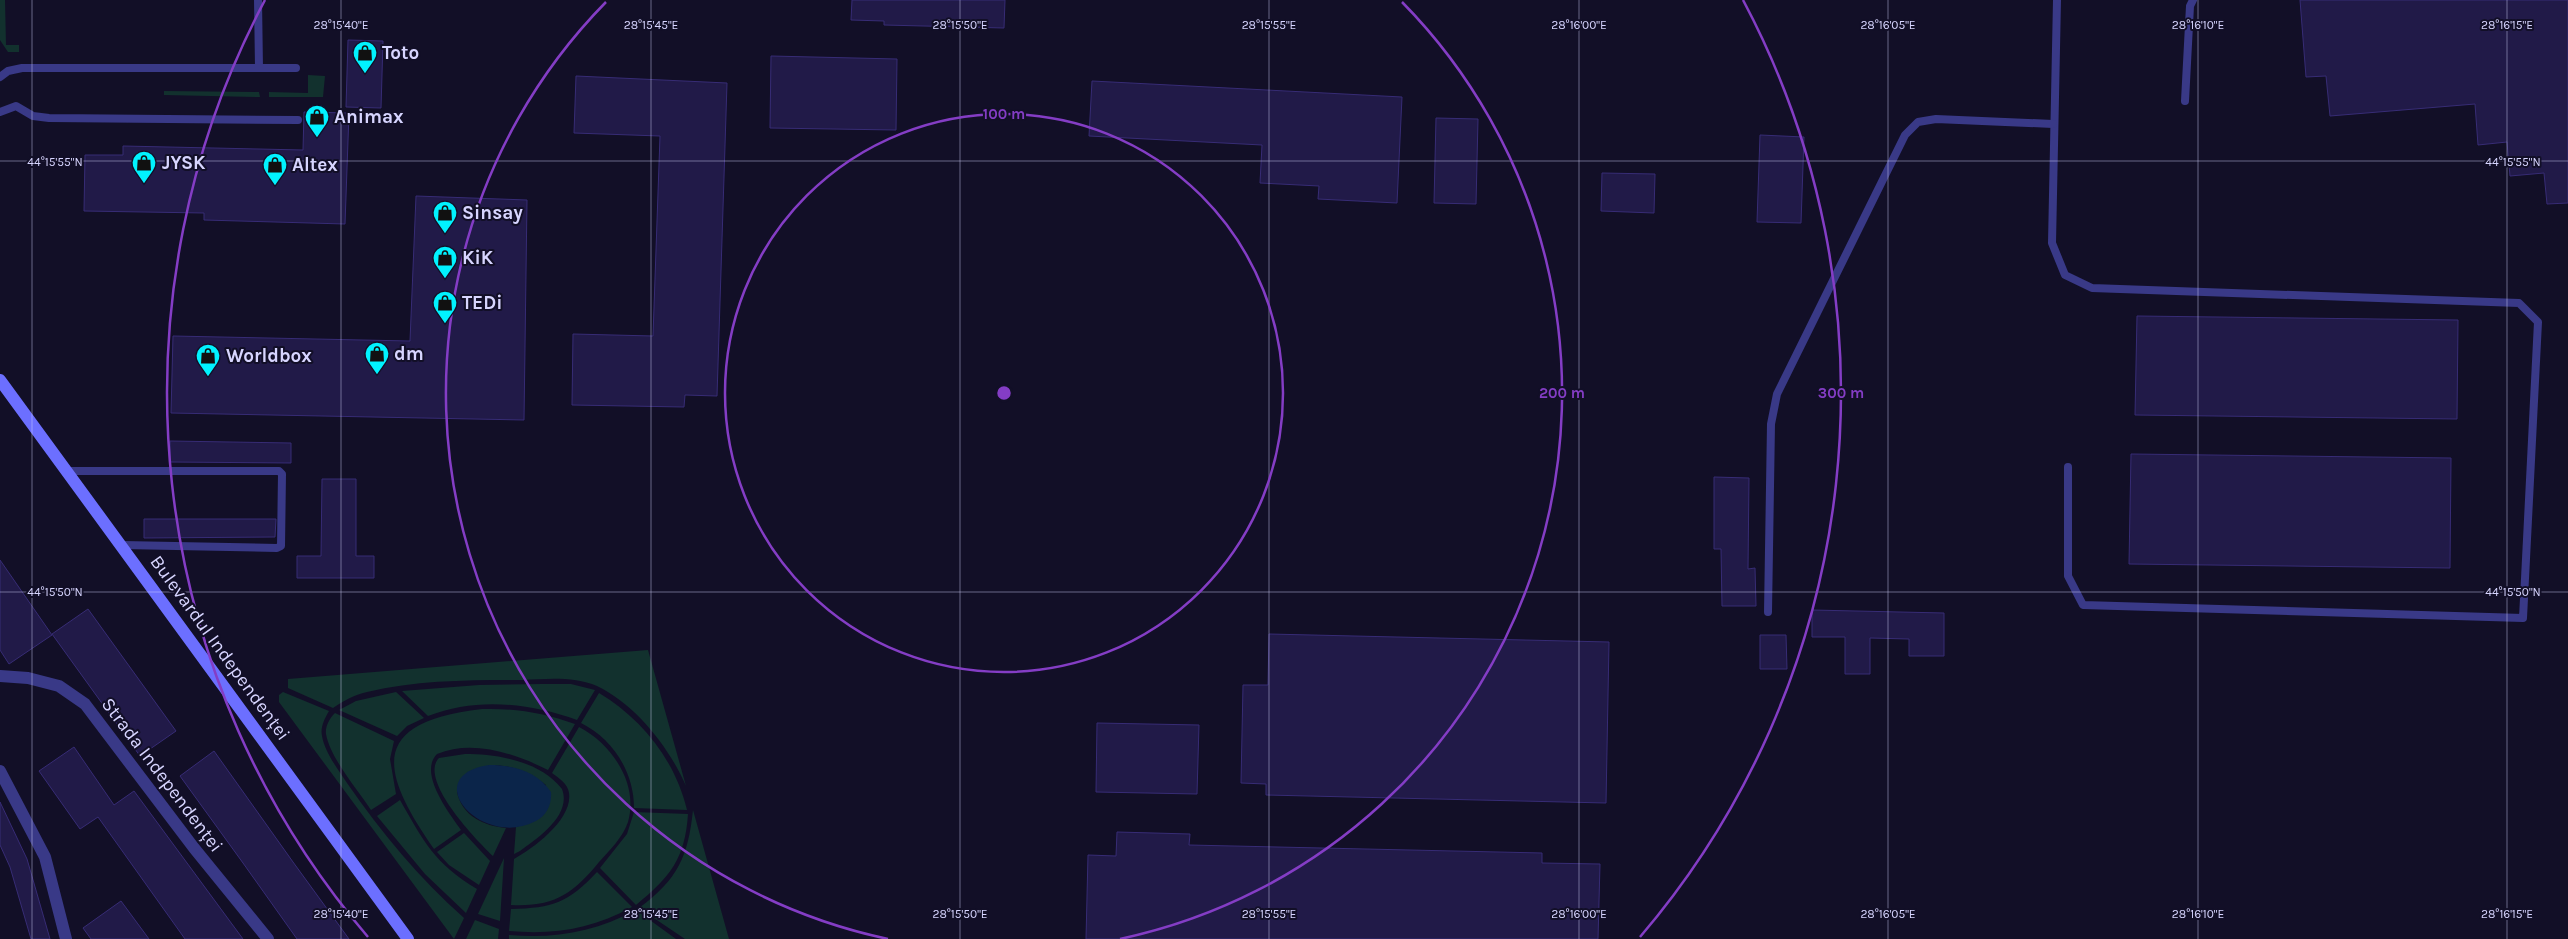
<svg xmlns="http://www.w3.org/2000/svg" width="2568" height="939" font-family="Karla,sans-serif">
	<rect width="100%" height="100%" fill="#120f27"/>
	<g fill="#12312e">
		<path d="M0,0h5l1,45h13v7h-11l-8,-12z"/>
		<path d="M308,75l17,1 -2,21h-54v-5l39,1z"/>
		<path d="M164,91l95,1 1,5 -96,-2z"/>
		<path d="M648,650l38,136c-17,-39 -50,-81 -89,-100 -23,-10 -51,-7 -75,-6 -52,0 -105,0 -155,12 -13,3 -24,9 -34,16l-45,-20v-9z"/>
		<path d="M542,684h29l24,6 -18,30c-48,-17 -100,-23 -149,-4l-26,-25 77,-6z"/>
		<path d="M283,692l46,19c-4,7 -9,16 -7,25 3,17 16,33 25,47 34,49 72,95 117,135l-10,21 -175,-237v-7z"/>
		<path d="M396,692l28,26 -17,8 -10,10 -58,-26 17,-9z"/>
		<path d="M599,693c43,26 76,67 88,117l-53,-2c0,-36 -21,-69 -53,-85z"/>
		<path d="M482,709c33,-1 62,4 93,15l-27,46c-32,-16 -75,-31 -111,-16 -19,19 12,59 24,76l-27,19c-56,-80 -64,-127 48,-140z"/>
		<path d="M335,713l59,28 -4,18 6,35 -25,16c-13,-20 -41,-52 -45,-76 -1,-8 4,-16 9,-21z"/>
		<path d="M579,727c33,17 60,57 49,95 -5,15 -18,28 -29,40 -26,32 -45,45 -88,43l3,-46c20,-11 59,-40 55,-66 -1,-9 -10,-15 -17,-20z"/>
		<path d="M465,754c33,0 75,7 97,35 10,26 -24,49 -42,62l-6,3 2,-27h2l28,-42c-18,-14 -34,-20 -57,-20l-32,27c5,24 27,34 49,36l-13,28c-16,-15 -75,-76 -54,-98z"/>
		<path d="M400,800c24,42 34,63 77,89l-11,24 -41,-39 -48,-58z"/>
		<path d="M693,810l36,129h-44l-46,-31c39,-29 49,-51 54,-98z"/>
		<path d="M634,812l54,2c-3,45 -18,63 -52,91l-36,-37 27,-34z"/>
		<path d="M464,833l26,28 -11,24 -30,-20 -12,-13z"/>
		<path d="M504,858l-4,63 -22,-7z"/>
		<path d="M597,872l35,35c-40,22 -78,28 -123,24l2,-22c42,-1 57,-6 86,-37z"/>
		<path d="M636,910l40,29h-167v-4c46,4 86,-3 127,-25z"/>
		<path d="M475,920l24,9 -1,10h-32z"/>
	</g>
	<path fill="#0b254a" d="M489,765c24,0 48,6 62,27 1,12 -4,23 -15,29 -55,29 -119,-45 -47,-56z"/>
	<g fill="#211a48" stroke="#372c75">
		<path d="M852,0h153l-1,28 -120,-3v-4l-33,-1z"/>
		<path d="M2300,0h268v203l-21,1 -3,-31 -34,3 -3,-34 -29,3 -3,-41 -145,12 -4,-40 -20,1z"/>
		<path d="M348,40l35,1 -2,67 -35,-1z"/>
		<path d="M771,56l126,3 -1,71 -126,-2z"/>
		<path d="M576,76l151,7 -10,313 -32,-1 -1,12 -112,-2 1,-71 80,2 7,-200 -86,-3z"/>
		<path d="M1092,81l310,16 -5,106 -79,-4 1,-13 -59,-3 2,-38 -173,-9z"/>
		<path d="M304,112l45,1 -4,111 -141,-4v-7l-120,-2 1,-56h38v-9l180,4z"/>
		<path d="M1436,118l42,1 -2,85 -42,-1z"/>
		<path d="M1760,135l44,2 -3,86 -44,-1z"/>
		<path d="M1602,173l53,1 -1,39 -53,-2z"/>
		<path d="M416,196l111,4 -3,220 -353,-7 2,-77 237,5z"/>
		<path d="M2137,316l321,4 -1,99 -322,-4z"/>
		<path d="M170,441l121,2v20l-121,-1z"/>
		<path d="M2131,454l320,4 -1,110 -321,-4z"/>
		<path d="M1714,477l35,1 -1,91 7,-1 1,38h-34l-1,-57h-7z"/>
		<path d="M322,479h34v77h18v22h-77v-22h24z"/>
		<path d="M144,519h132l-1,18 -131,1z"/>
		<path d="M0,560l52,75 -43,29 -9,-14z"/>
		<path d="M88,609l88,122 -36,25 -88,-122z"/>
		<path d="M1812,610l132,3v43h-35v-17l-39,-1v36h-25v-37h-33z"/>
		<path d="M1269,634l340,8 -3,161 -340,-8v-11l-25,-1 2,-98h25z"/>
		<path d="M1760,635h26l1,34h-27z"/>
		<path d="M1097,723l102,2 -2,69 -101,-2z"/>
		<path d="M74,747l40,58 20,-14 109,148h-58l-87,-122 -18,12 -41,-58z"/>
		<path d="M214,751l79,111 56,77h-52l-54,-76 -63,-87z"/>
		<path d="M0,802l27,57 23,80h-19l-21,-72 -10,-22z"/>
		<path d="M1117,832l73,2 -1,11 353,8v10l58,1 -2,75h-512l2,-84 28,1z"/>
		<path d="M121,901l28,38h-58l-8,-11z"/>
	</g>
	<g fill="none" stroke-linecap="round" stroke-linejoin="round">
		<g stroke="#393987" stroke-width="8">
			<path d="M258,0l1,68"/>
			<path d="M2057,0l-5,243 13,32 27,13 427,15 19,19 -15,296 -440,-13 -15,-29v-109"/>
			<path d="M0,77l8,-6 14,-3h274"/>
			<path d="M2185,101l5,-95 3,-6"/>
			<path d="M0,112l16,-6 17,10 16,2 249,2"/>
			<path d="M66,471h213l3,3 -1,72 -4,2 -155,-3"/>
			<path d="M1768,612l3,-188 6,-30 128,-259 13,-13 18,-3 117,5"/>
		</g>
		<g stroke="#393987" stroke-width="12">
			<path d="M0,676l28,2 31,8 26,18 109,144 74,91"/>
			<path d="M0,771l45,86 21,82"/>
		</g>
		<path stroke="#6c6fff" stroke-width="12" d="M0,380l408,559"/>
	</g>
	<path fill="none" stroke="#d7d5ff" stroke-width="1" stroke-opacity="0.45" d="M32,0v939M341,0v939M651,0v939M960,0v939M1269,0v939M1579,0v939M1888,0v939M2198,0v939M2507,0v939M0,161h2568M0,592h2568"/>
	<g fill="none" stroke="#843dc5" stroke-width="2.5">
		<circle cx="1004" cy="393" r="279"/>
		<path d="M888 939A558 558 0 0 1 606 2M1402 2A558 558 0 0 1 1120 939"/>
		<path d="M368 937A837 837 0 0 1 265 0M1743 0A837 837 0 0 1 1640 937"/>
	</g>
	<defs>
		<symbol id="shop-pin" viewBox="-11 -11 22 30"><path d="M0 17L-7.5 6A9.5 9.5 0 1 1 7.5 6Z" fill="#01f2ff" stroke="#120f27"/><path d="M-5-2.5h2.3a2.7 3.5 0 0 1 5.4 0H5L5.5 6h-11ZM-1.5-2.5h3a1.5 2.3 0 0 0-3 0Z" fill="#111"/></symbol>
	</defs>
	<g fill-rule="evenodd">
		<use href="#shop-pin" x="351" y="39" width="28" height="38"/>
		<use href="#shop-pin" x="303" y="103" width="28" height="38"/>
		<use href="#shop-pin" x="130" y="149" width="28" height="38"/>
		<use href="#shop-pin" x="261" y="151" width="28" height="38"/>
		<use href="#shop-pin" x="431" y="199" width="28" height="38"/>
		<use href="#shop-pin" x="431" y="244" width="28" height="38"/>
		<use href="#shop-pin" x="431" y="289" width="28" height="38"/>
		<use href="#shop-pin" x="363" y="340" width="28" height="38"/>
		<use href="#shop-pin" x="194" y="342" width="28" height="38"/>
	</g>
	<g text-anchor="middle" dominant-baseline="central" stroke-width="4" stroke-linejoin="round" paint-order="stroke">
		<g font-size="19" font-weight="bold" fill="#d7d5ff" stroke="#120f27" text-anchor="start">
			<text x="382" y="53">Toto</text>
			<text x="334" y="117">Animax</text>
			<text x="162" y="163">JYSK</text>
			<text x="292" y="165">Altex</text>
			<text x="462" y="213">Sinsay</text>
			<text x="462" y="258">KiK</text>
			<text x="462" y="303">TEDi</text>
			<text x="394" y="354">dm</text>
			<text x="226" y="356">Worldbox</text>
		</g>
		<g font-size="19" fill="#d7d5ff" stroke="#120f27">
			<text transform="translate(220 648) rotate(54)">Bulevardul Independenței</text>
			<text transform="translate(162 775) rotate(53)">Strada Independenței</text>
		</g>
	</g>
	<g font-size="12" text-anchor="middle" fill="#d7d5ff" stroke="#120f27" stroke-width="4" stroke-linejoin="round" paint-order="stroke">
		<text x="341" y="29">28°15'40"E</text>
		<text x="651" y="29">28°15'45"E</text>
		<text x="960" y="29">28°15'50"E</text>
		<text x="1269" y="29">28°15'55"E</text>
		<text x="1579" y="29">28°16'00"E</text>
		<text x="1888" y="29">28°16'05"E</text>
		<text x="2198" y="29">28°16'10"E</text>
		<text x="2507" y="29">28°16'15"E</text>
		<text x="55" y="166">44°15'55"N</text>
		<text x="2513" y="166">44°15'55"N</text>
		<text x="55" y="596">44°15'50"N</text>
		<text x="2513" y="596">44°15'50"N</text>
		<text x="341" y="918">28°15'40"E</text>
		<text x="651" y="918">28°15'45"E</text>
		<text x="960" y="918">28°15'50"E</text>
		<text x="1269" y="918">28°15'55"E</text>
		<text x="1579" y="918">28°16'00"E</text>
		<text x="1888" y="918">28°16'05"E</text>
		<text x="2198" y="918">28°16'10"E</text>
		<text x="2507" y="918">28°16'15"E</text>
	</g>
	<circle cx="1004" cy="393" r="8" fill="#843dc5" stroke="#120f27" stroke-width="2.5"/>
	<g font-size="15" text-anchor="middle" font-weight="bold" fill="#843dc5" stroke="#120f27" stroke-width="4" stroke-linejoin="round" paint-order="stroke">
		<text x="1004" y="119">100 m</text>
		<text x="1562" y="398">200 m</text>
		<text x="1841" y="398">300 m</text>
	</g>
</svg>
